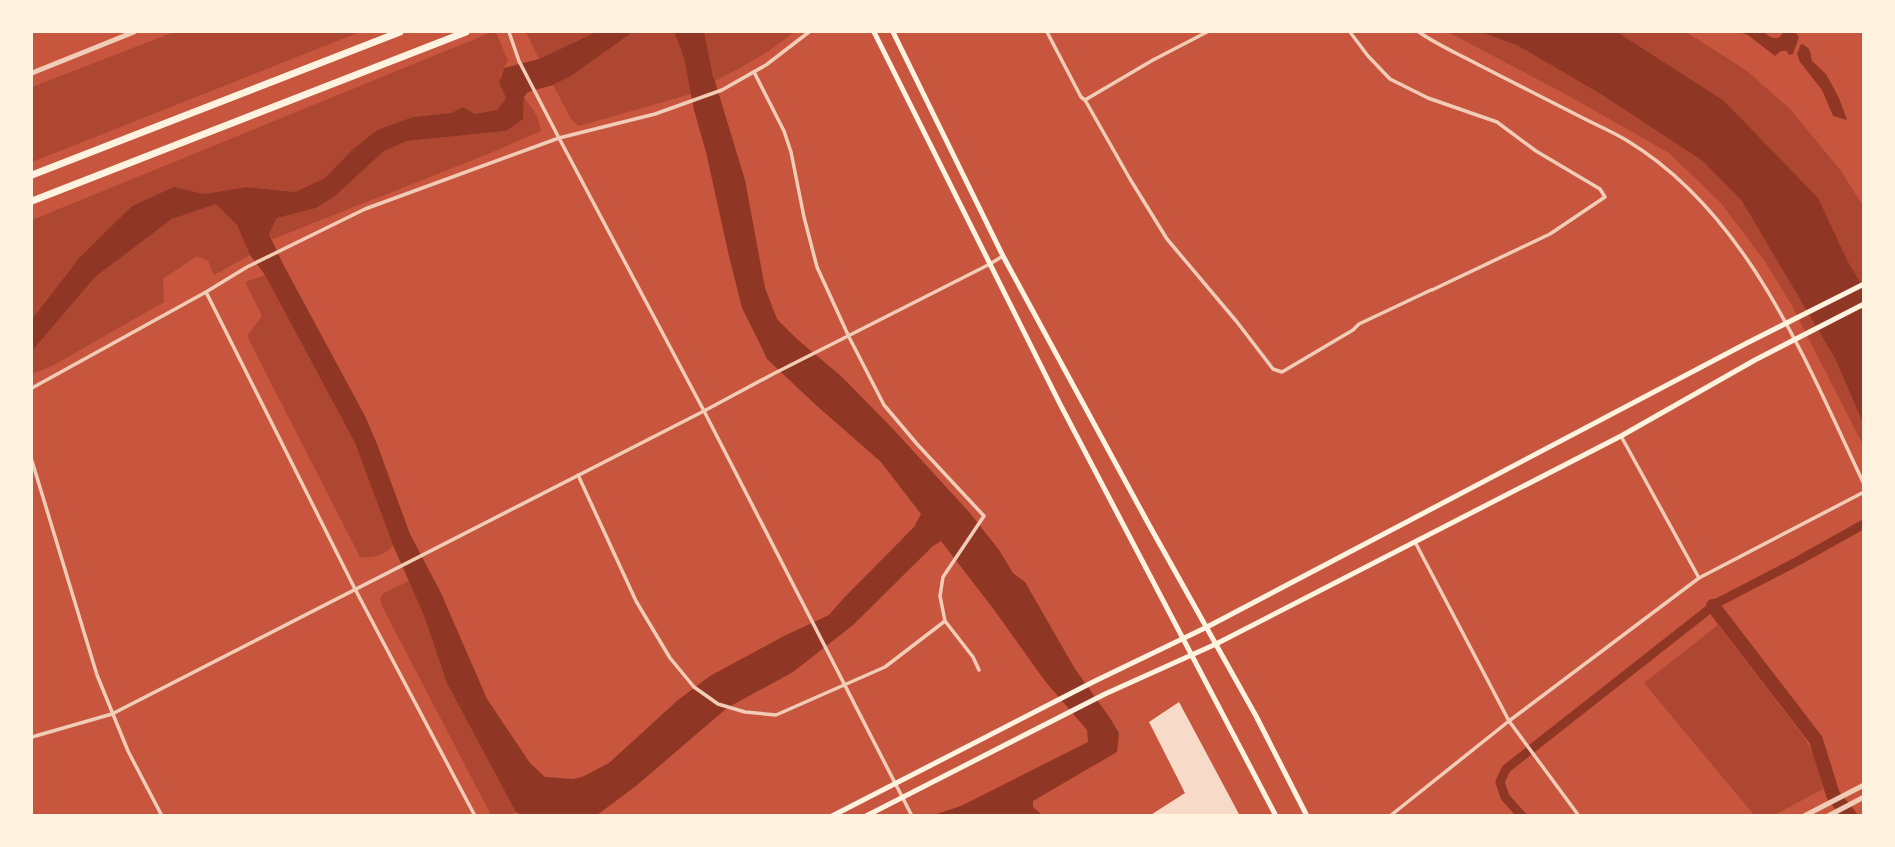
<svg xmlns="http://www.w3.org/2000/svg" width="1895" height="847" font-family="Raleway,sans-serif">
	<rect width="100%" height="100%" fill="#c8553d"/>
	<g fill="#ae4732">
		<path d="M174,32h186l-328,130v-75z"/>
		<path d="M492,32h4l12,29 -7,12 -2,9 7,16 -9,12 -22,4 -12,-7 -12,6 -38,4 -36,13 -25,20 -27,28 -30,14 -48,-5 -43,7 -30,-6 -42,18 -52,51 -48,62v-99z"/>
		<path d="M526,32h70l-57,27z"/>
		<path d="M633,32h41l10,26 7,36 -112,32 -8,-7 -18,-34 18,-9z"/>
		<path d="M704,32h90c-24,20 -51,35 -79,49z"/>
		<path d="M1448,32h238l61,39 43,38 51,62 22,35v239l-72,-141 -27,-44 -44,-58 -51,-49 -100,-57z"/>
		<path d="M524,97l13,19 4,15 -53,23 -215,85 -4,-5 8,-16 39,-10 18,-11 50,-46 23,-10 99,-10 16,-12z"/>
		<path d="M216,203l21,22 13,30 -36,20 -6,-14 -11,-5 -34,23 1,23 -112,64 -20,8v-23l63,-74 77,-58z"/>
		<path d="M265,275l90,168 38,102c-8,10 -20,14 -33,12l-113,-221 15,-20 -17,-34z"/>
		<path d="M409,581l84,185 23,46 -7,3h-18l-108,-207 -3,-10 4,-5z"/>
		<path d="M1718,625l86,112 10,17 9,35 -49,26h-20l-110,-132z"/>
	</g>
	<g fill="#8f3625">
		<path d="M596,32h37l-62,44 -18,9 -25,7 -4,5 -1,22 -17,12 -99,10 -23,10 -50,46 -18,11 -39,10 -8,16 14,30 82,152 12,28 33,90 31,59 46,106 43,64 15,14 28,2 9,-2 27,-14 69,-63 32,-24 74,-40 45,-21 13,-15 72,-73 7,-13 -40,-52 -64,-56 -50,-47 -7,-15 -18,-36 -13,-52 -23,-104 -12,-42 -10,-52 -10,-26h30l9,43 32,105 20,108 12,31 21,21 43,36 52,53 76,83 30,38 14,23 12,9 50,87 35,49 9,15 -2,19 -84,49v6l9,8h-109l28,-9 127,-64 -1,-12 -42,-49 -53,-74 -51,-66 -8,5 -80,79 -60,47 -66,36 -91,78 -39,29h-75l-6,-3 -69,-129 -22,-65 -32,-73 -38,-102 -90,-168 -15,-20 -13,-30 -21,-21 -44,15 -77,58 -63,74v-32l48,-62 52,-51 42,-19 30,7 43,-7 48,5 30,-14 27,-28 25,-20 36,-13 38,-4 12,-6 12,7 22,-4 9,-12 -7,-16 5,-14 35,-9z"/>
		<path d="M1481,32h136l107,69 94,97 30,64 15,25v136l-27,-63 -94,-159 -39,-40 -102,-67 -84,-49z"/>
		<path d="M1739,32h25c6,6 15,10 19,0h12l4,5 -6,17 -4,1 -2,-4h-6l-6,5 -27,-21z"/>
		<path d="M1801,44c10,3 9,8 11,17l14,13 13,24 8,22 -14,-4 -11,-26 -22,-28 -3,-8z"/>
	</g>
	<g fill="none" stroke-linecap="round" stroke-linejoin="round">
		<path stroke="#8f3625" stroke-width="9" d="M1522,816l-17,-19 -5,-15 6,-13 211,-166 79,-41 68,-38"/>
		<path stroke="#8f3625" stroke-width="14" d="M1713,606l103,134 17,55 17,21"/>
	</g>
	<path fill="#f7dbc8" d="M1179,702l61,114h-91l36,-23 -36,-71z"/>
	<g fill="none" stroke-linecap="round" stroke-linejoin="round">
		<g stroke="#f1ccb7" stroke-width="3.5">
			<path d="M509,32l10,29 40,77 145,273 208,405"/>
			<path d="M1047,32l34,65 4,3 45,79 37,60 70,83 36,47 9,3 71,-42 6,-6 72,-34"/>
			<path d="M1350,32l18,24 22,23 38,19 69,24 39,29 64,38 5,8 -55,37 -118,56"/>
			<path d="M1419,32c18,13 40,22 60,33 33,17 67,34 100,51 15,8 32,15 47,24 122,73 179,220 238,344"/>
			<path d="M754,72l30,59 7,21 13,65 13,50 32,70 35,68 33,39 67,72 -41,61 -3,19 5,25 28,36 6,13"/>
			<path d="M1085,100l68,-40 54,-28"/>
			<path d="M206,292l149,297 120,227"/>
			<path d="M32,388l174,-96 41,-25 118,-58 194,-71 96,-24 67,-24 44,-25 43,-33"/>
			<path d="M1621,436l78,142"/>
			<path d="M32,461l65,214 31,76 34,65"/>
			<path d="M578,475l58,126 34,57 24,29 24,17 27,8 31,3 109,-48 60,-46"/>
			<path d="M1415,542l94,179 70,95"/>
			<path d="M32,737l80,-23 592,-303 69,-37 217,-110 13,-8"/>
			<path d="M1390,816l119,-95 190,-143 165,-86"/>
		</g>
		<g stroke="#f1ccb7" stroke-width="5">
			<path d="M32,73l102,-41"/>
			<path d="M1804,816l60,-31"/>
			<path d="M1828,816l36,-19"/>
		</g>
		<g stroke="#fff3e0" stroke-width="5">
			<path d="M874,32l186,372 216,412"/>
			<path d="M893,32l110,224 145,267 108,193 51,100"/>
			<path d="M832,816l263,-135 112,-54 540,-284 117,-59"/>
			<path d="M866,816l239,-122 111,-50 405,-208 134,-76 109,-56"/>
		</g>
		<g stroke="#fff3e0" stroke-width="7">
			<path d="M32,175l368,-143"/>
			<path d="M32,201l434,-169"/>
		</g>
	</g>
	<rect width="1895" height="847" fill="none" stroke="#fff3e0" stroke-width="66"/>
</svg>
